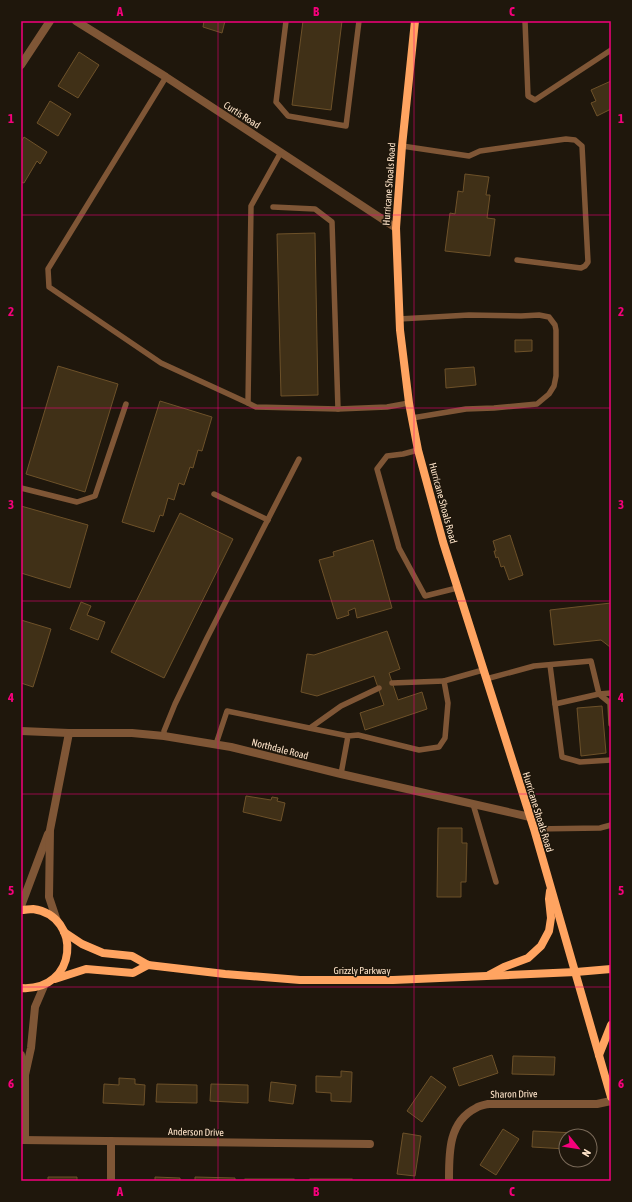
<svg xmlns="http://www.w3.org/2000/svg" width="632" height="1202" font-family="'Asap Condensed',sans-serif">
	<rect width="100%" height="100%" fill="#1f170c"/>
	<g fill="#403017" stroke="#6d5129">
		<path d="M204,21h21l-3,12 -19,-6z"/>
		<path d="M303,21h39l-11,89 -39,-5z"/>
		<path d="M79,52l20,13 -21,33 -20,-12z"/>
		<path d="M611,81v28l-14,7 -6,-13 5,-2 -5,-11z"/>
		<path d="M50,101l21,13 -13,22 -21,-13z"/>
		<path d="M24,137l23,15 -7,12 -3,-3 -13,22 -3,-1v-40z"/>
		<path d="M465,174l24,3 -3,18h4l-3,23 8,1 -5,37 -45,-5 5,-38 5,1 3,-23 5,1z"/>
		<path d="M315,233l3,162 -37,1 -4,-162z"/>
		<path d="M515,340h17v11l-17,1z"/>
		<path d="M58,366l60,18 -33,108 -59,-18z"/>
		<path d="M474,367l2,18 -30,3 -1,-19z"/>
		<path d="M160,401l52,16 -10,34 -4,-1 -5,18 -3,-1 -6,18 -5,-2 -5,17 -6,-2 -5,18 -3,-1 -6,17 -32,-10z"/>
		<path d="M21,506l67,19 -18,63 -49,-15z"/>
		<path d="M180,513l53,26 -69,139 -53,-26z"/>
		<path d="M510,535l13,40 -14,5 -5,-14 -3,1 -3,-10 -2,1 -2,-7h2l-3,-10z"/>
		<path d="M373,540l19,68 -35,10 -2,-10 -7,3 1,4 -12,4 -18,-59 15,-4 -1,-4z"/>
		<path d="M81,602l10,4 -4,9 18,7 -7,18 -28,-11z"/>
		<path d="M611,603v53l-1,-9 -9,-7 -47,5 -4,-35z"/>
		<path d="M21,620l30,9 -18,58 -12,-4z"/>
		<path d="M387,631l13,38 -11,4 9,27 24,-8 5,17 -62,21 -5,-17 24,-8 -10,-29 -57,20 -16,-4 6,-38 7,1z"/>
		<path d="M602,706l4,47 -25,3 -4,-48z"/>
		<path d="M246,796l25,4 1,-3 6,1 -1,3 8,2 -4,18 -38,-9z"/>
		<path d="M438,828h24v15h5l-1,39h-5v15h-24z"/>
		<path d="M492,1055l6,18 -39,13 -6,-18z"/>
		<path d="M513,1056l42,1 -1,18 -42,-1z"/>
		<path d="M341,1071l11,1 -1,30 -20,-1v-8l-15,-1v-16l25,1z"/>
		<path d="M431,1076l15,11 -24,35 -15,-11z"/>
		<path d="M119,1078l16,1v5l10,1 -1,20 -41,-2 1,-19 15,1z"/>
		<path d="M271,1082l25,3 -3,19 -24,-3z"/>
		<path d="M157,1084l40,1v18l-41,-1z"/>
		<path d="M211,1084l37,1v18l-38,-2z"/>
		<path d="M503,1129l16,10 -23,36 -16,-10z"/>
		<path d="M533,1131l43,2v3h-10v13l-34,-2z"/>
		<path d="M403,1133l18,3 -6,40 -18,-2z"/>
		<path d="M48,1177h29v4h-34h5z"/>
		<path d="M155,1177l25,1v3h-25z"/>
		<path d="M195,1177l40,1v3h-40z"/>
		<rect x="245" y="1179" width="49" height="2"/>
		<rect x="310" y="1179" width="42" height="2"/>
	</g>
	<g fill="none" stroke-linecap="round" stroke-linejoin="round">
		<g stroke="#7f5636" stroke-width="5.5">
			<path d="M286,21l-10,81 12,14 58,10 13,-105"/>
			<path d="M525,21l3,75 7,4 76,-50"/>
			<path d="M166,77l-118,192 1,18 112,76 87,40"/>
			<path d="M402,146l67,10 11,-5 86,-12 9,1 7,6 6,116 -3,4 -4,2 -64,-8"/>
			<path d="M273,207l42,2 17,13 6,187 -82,-2 -8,-4 3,-197 30,-54"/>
			<path d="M399,319l70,-4 52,1 18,-1 10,2 6,8 1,5v46l-2,10 -5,8 -12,10 -43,4 -28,1 -54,9"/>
			<path d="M338,409l49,-2 22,-4"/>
			<path d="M418,450l-15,4 -16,2 -10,13 22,79 26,48 32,-8"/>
			<path d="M21,488l56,14 18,-6 31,-92"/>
			<path d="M214,494l54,26"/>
			<path d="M550,665l5,39"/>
			<path d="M486,679l48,-13 57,-5 8,33 -44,10 7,53 18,5 31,-2"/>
			<path d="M392,683l52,-2"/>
			<path d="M599,694l11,9 1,21"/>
			<path d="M599,694l12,-1"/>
			<path d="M310,728l31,-22 38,-18"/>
			<path d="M164,736v-5l11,-27 32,-66 92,-179"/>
			<path d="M216,744l11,-33 121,25"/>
			<path d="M341,774l7,-38 10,-1 61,15 20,-3 6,-9 3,-35 -4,-22 39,-11"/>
			<path d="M473,804l23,78"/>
			<path d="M534,829l66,-1 11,-3"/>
		</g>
		<g stroke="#7f5636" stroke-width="8">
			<path d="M76,21l90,56 230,151"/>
			<path d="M21,65l29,-44"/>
			<path d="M21,731l48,2h63l32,3 67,11 110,27 189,43"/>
			<path d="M21,906l27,-72"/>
			<path d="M57,921l-8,-24 1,-67 19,-97"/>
			<path d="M21,1055l3,15"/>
			<path d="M21,1140l349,4"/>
			<path d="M25,1140v-65l6,-27 4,-41 9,-21"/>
			<path d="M111,1181v-40"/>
			<path d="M449,1181c0,-27 -1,-59 27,-73 3,-2 8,-3 12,-4h109l14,-3"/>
		</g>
		<g stroke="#ffa461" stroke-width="8">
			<path d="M415,21l-13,125 -6,82 4,102 9,73 9,47 25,92 91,287 77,268"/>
			<path d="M21,910c4,0 8,-1 12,-1 50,7 45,83 -12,79"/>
			<path d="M64,932l18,12 21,9 29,3 16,9 77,9 75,6h93l183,-8 35,-3"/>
			<path d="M489,975l15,-8 24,-9 13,-12 8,-15 2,-13 -2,-19 1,-8"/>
			<path d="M55,979l31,-10 47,4 15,-8"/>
			<path d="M599,1055l12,-30"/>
		</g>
	</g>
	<path fill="none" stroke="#f5007b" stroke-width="1" stroke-opacity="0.55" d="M218,21v1160M414,21v1160M21,215h590M21,408h590M21,601h590M21,794h590M21,987h590"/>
	<g text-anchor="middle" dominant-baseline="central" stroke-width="3" stroke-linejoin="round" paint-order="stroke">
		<g font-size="10" fill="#ffe5ca" stroke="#1f170c">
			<text transform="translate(242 115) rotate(33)">Curtis Road</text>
			<text transform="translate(389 184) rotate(-86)">Hurricane Shoals Road</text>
			<text transform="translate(443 503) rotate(75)">Hurricane Shoals Road</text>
			<text transform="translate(280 749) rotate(14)">Northdale Road</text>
			<text transform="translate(538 812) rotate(73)">Hurricane Shoals Road</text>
			<text x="362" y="970">Grizzly Parkway</text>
			<text transform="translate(514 1094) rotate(-1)">Sharon Drive</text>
			<text transform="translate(196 1132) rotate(1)">Anderson Drive</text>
		</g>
	</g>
	<rect width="632" height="1202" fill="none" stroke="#1f170c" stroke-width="44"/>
	<g transform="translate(578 1148) rotate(120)"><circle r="19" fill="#1f170c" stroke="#796958"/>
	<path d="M0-3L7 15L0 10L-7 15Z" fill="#f5007b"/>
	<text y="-6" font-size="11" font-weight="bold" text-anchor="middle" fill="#ffe5ca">N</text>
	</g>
	<rect x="22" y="22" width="588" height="1158" fill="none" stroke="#f5007b" stroke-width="1.5"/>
	<g font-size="13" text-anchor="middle" font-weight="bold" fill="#f5007b">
		<text x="120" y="16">A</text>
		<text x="316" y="16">B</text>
		<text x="512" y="16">C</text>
		<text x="11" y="123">1</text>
		<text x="621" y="123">1</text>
		<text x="11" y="316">2</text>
		<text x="621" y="316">2</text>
		<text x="11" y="509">3</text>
		<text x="621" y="509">3</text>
		<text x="11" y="702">4</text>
		<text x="621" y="702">4</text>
		<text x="11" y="895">5</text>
		<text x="621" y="895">5</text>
		<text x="11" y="1088">6</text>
		<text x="621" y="1088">6</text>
		<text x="120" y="1196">A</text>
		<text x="316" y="1196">B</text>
		<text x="512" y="1196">C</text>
	</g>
</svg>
